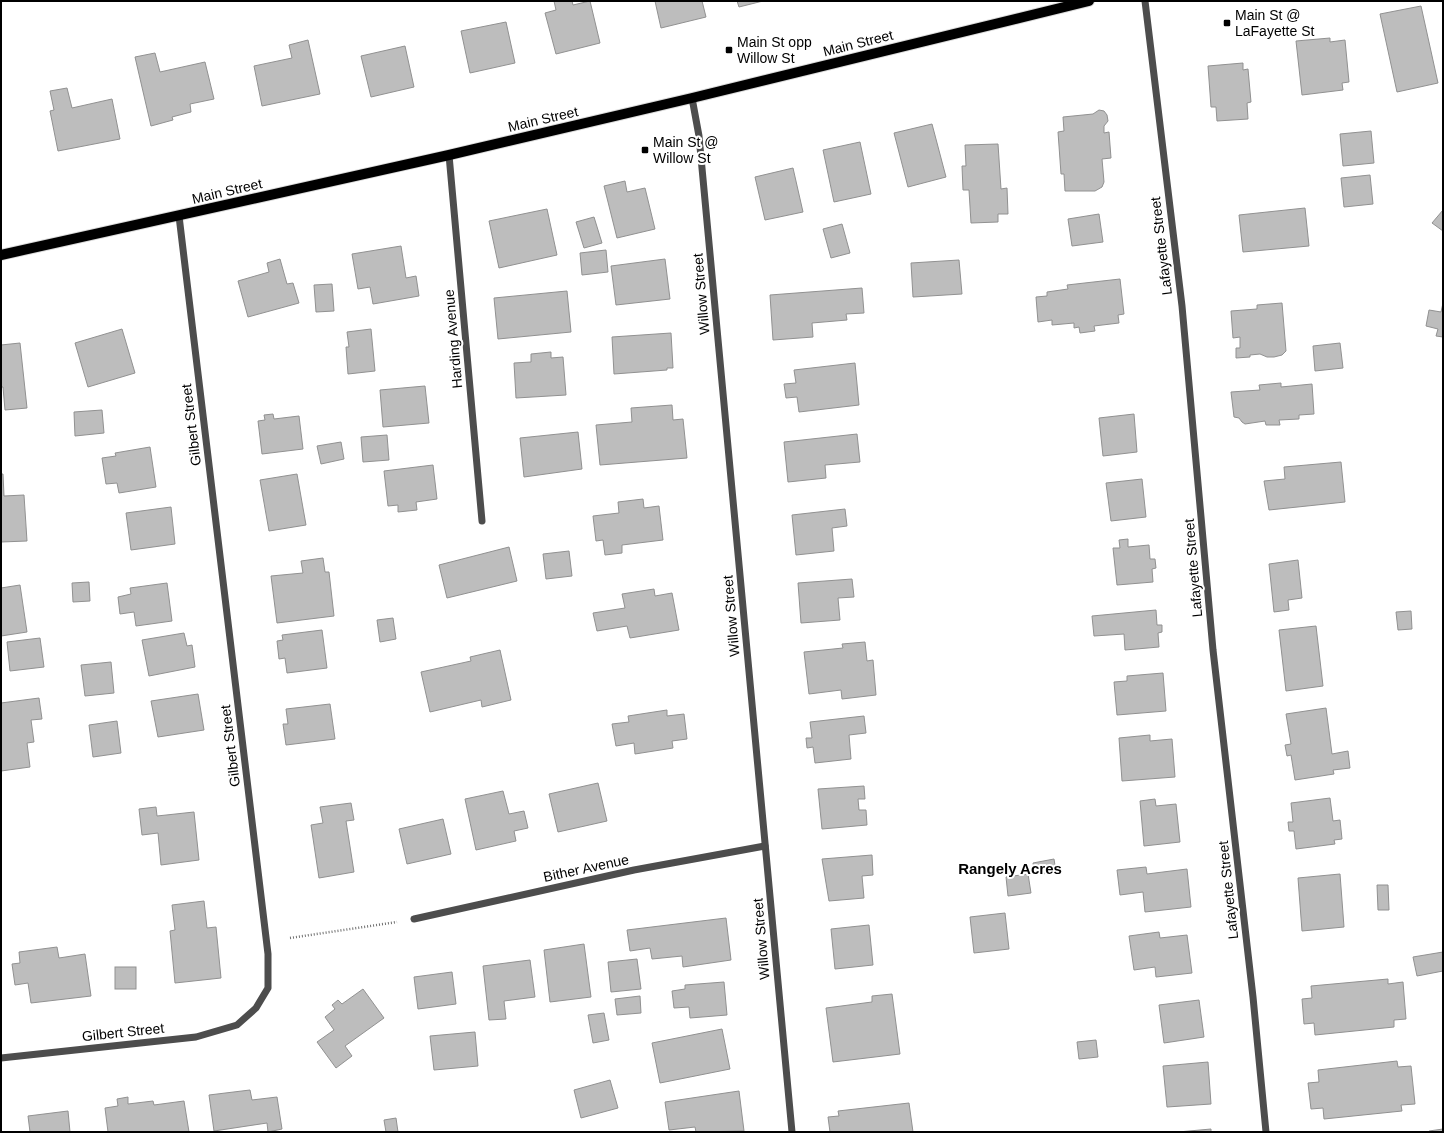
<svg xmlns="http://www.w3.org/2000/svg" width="1444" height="1133" font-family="Arial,sans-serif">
	<rect width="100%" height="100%" fill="#fff"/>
	<g fill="#bdbdbd" stroke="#919191">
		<path d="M554,1h18l1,4 17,-4 10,42 -44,11 -11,-41 11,-3z"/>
		<path d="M655,1h47l4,16 -45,11z"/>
		<path d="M737,1h26l-24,6z"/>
		<path d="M1421,6l17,77 -41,9 -17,-78z"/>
		<path d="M506,22l9,41 -45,10 -9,-42z"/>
		<path d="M1330,38v4l15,-2 4,42 -7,1 1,7 -41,5 -6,-54z"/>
		<path d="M308,40l12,54 -58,12 -8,-40 38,-8 -3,-13z"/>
		<path d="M405,46l9,41 -43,10 -10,-41z"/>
		<path d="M155,53l5,19 45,-10 9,37 -24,5 1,8 -19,5 1,3 -22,6 -16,-69z"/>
		<path d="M1243,63v7l5,-1 3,33 -4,1 1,16 -31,2 -1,-14h-5l-3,-41z"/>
		<path d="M67,88l5,20 40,-9 8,40 -62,12 -8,-40 4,-1 -4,-19z"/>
		<path d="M1099,110l5,1 3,4 1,6 -4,5v7l5,-1 2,26 -9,1 2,23 -2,5 -7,4h-30l-1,-17h-3l-3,-42 6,-1 -1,-14 30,-3z"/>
		<path d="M932,124l14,53 -38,10 -14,-54z"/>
		<path d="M1371,131l3,32 -31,3 -3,-32z"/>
		<path d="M860,142l11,52 -37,8 -11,-52z"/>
		<path d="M998,144l3,45 6,-1 1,26h-10v8l-27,1 -2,-33h-6l-1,-24h4l-1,-21z"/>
		<path d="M793,168l10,44 -38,8 -10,-43z"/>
		<path d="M1370,175l3,29 -29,3 -3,-29z"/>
		<path d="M625,181l2,11 18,-4 10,41 -38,9 -13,-52z"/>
		<path d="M1305,208l4,38 -66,6 -4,-37z"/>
		<path d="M547,209l10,46 -58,13 -10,-47z"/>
		<path d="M1443,210v21l-11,-8z"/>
		<path d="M1099,214l4,28 -31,4 -4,-27z"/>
		<path d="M594,217l8,26 -18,5 -8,-26z"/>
		<path d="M842,224l8,29 -19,5 -8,-29z"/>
		<path d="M401,246l5,32 10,-2 3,20 -46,8 -3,-17 -12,2 -6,-35z"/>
		<path d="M606,250l2,22 -26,3 -2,-22z"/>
		<path d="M280,259l7,25 6,-1 6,20 -51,14 -10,-36 31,-9 -2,-9z"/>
		<path d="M665,259l5,40 -54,6 -5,-39z"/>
		<path d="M959,260l3,34 -49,3 -2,-34z"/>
		<path d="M1120,279l4,35 -6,1 1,8 -25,3 1,5 -15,2 -1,-6 -5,1v-5l-22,2v-5l-14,2 -2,-25 11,-1v-4l21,-3 -1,-4z"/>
		<path d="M332,284l2,27 -18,1 -2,-27z"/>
		<path d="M862,288l2,25 -18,1 1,6 -35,3 1,14 -40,3 -3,-45z"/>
		<path d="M567,291l4,41 -73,7 -4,-41z"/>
		<path d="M1282,303l4,48 -4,4 -8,2h-7l-7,-3 -10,1v2l-14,1v-10h4v-11l-7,1 -2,-27 26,-2v-4z"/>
		<path d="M1443,303v34l-7,-1 2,-7 -12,-3 3,-16 12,2z"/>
		<path d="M122,329l13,44 -47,14 -13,-44z"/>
		<path d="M371,329l4,42 -27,3 -2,-27h3l-2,-15z"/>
		<path d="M671,333l2,35h-6v2l-53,4 -2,-37z"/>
		<path d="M20,343l7,65 -22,2 -2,-23h-2v-42z"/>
		<path d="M1340,343l3,25 -28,3 -2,-25z"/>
		<path d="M551,352v6l12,-1 3,38 -50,3 -2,-35 17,-1v-8z"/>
		<path d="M855,363l4,42 -60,7 -2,-15 -11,1 -2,-14 12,-1 -2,-13z"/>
		<path d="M1281,383v4l31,-3 2,30 -15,1v4l-20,1 1,5h-14l-1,-4 -20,3 -3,-2 -3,-4 -5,-1 -3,-25 29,-2 -1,-5z"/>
		<path d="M425,386l4,37 -46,4 -3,-37z"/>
		<path d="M672,405l1,15 10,-1 4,39 -87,7 -4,-40 36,-3 -1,-14z"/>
		<path d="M102,410l2,23 -29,3 -1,-24z"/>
		<path d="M273,414l1,5 25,-3 4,33 -41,5 -4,-33 7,-1 -1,-5z"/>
		<path d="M1134,414l3,38 -34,4 -4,-38z"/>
		<path d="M578,432l4,37 -58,8 -4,-39z"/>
		<path d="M857,434l3,28 -35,3 1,13 -38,4 -4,-40z"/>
		<path d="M387,435l2,25 -26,2 -2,-25z"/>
		<path d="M341,442l3,17 -23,5 -4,-18z"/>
		<path d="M150,447l6,40 -37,6 -2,-10 -11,1 -4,-26 14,-2 -1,-3z"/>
		<path d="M1341,462l4,40 -76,8 -5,-29 21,-2 -1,-12z"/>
		<path d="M433,465l4,34 -21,3 1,8 -19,2v-7l-10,1 -4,-35z"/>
		<path d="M1,474h2l1,22 20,-1 3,46 -26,1z"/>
		<path d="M297,474l9,51 -37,6 -9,-51z"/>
		<path d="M1142,479l4,38 -35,4 -5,-38z"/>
		<path d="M643,499l1,9 15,-2 4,34 -41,5v8l-17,2 -2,-15 -7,1 -3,-25 26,-3 -1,-11z"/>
		<path d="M171,507l4,37 -44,6 -5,-37z"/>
		<path d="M845,509l2,17 -15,2 2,23 -38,4 -4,-40z"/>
		<path d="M1128,539v8l21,-2 1,14h5l1,9 -4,1 1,13 -36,3 -4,-37h7l-1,-8z"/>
		<path d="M509,547l8,34 -70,17 -8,-33z"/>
		<path d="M569,551l3,25 -26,3 -3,-25z"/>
		<path d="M323,558l2,14h4l5,44 -57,7 -6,-47 32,-3 -2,-12z"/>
		<path d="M1298,560l4,38 -14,2 1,10 -15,2 -5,-48z"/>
		<path d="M852,579l2,18 -16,1 2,22 -39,3 -3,-40z"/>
		<path d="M89,582l1,19 -17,1 -1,-19z"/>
		<path d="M167,583l5,38 -36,5 -2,-14 -14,2 -2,-17 13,-3 -1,-6z"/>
		<path d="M20,585l7,47 -26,4v-48z"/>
		<path d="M654,589l1,7 17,-3 7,37 -49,8 -3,-12 -30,5 -4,-18 32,-5 -3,-14z"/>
		<path d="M1156,610l1,15h5v7l-4,1 1,14 -34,3 -1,-16 -30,2 -2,-20z"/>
		<path d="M1411,611l1,18 -14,1 -2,-18z"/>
		<path d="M393,618l3,21 -16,3 -3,-22z"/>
		<path d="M1316,626l7,60 -37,5 -7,-61z"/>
		<path d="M322,630l5,38 -40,5 -2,-15 -6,1 -2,-18 6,-1 -1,-5z"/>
		<path d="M184,633l3,13 5,-1 3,22 -46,9 -7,-36z"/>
		<path d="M40,638l4,29 -34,4 -3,-29z"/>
		<path d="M865,642l2,19 6,-1 3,35 -34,4 -1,-9 -32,4 -5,-42 39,-4 -1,-4z"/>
		<path d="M500,650l11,50 -29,7 -1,-7 -51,12 -9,-40 50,-11 -1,-4z"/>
		<path d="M111,662l3,31 -29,3 -4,-31z"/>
		<path d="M1163,673l3,38 -49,4 -3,-33 13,-1v-5z"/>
		<path d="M198,694l6,36 -46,7 -7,-36z"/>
		<path d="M39,698l3,21 -11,1 3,22 -7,1 3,24 -29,4v-68z"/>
		<path d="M330,704l5,35 -49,6 -3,-21h5l-2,-15z"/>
		<path d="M1326,708l6,46 16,-3 2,17 -17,2 1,4 -39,6 -4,-25 -4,1 -2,-11 6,-1 -5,-30z"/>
		<path d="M667,710v6l17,-2 3,25 -15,2 1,7 -38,6 -1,-11 -18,3 -4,-22 17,-2 -1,-6z"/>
		<path d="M864,716l2,17 -17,2 2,24 -36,4 -2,-16 -6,1 -1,-10h6l-2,-16z"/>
		<path d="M117,721l4,32 -28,4 -4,-32z"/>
		<path d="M1150,735v6l22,-2 3,38 -53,4 -3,-43z"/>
		<path d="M598,783l9,38 -49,11 -9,-38z"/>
		<path d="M864,786l1,13h-7l1,11h7l1,15 -45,4 -4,-40z"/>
		<path d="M503,791l6,23 15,-3 4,17 -14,3 2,10 -40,9 -11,-51z"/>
		<path d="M1330,798l3,23 7,-1 2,19 -8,1 1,4 -39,5 -2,-18h-5l-1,-9h5l-2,-19z"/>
		<path d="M1155,799l1,7 20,-2 4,38 -36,4 -4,-45z"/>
		<path d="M351,803l3,17 -8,1 8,51 -35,6 -8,-53 12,-2 -3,-16z"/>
		<path d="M156,807l1,9 37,-4 5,48 -38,5 -3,-32 -16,2 -3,-26z"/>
		<path d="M443,819l8,35 -44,10 -8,-35z"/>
		<path d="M872,855l1,20 -11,1 2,22 -35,3 -7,-42z"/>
		<path d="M1054,859l2,13 -21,3 -2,-12z"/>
		<path d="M1146,867l1,7 40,-5 4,38 -46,5 -2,-20 -23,3 -3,-25z"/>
		<path d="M1028,874l3,19 -23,3 -2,-19z"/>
		<path d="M1340,874l4,53 -42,4 -4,-53z"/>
		<path d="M1377,885h11l1,25h-11z"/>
		<path d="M204,901l3,27 9,-1 5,51 -46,5 -5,-52 5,-1 -3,-25z"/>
		<path d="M1005,913l4,36 -35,4 -4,-36z"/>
		<path d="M726,918l5,42 -48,7 -1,-11 -30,3 -2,-11 -20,3 -3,-21z"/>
		<path d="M869,925l4,40 -38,4 -4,-40z"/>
		<path d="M1159,932l1,6 27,-3 5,38 -36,4 -1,-10 -21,3 -5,-34z"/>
		<path d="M584,944l7,53 -41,5 -6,-52z"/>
		<path d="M57,947l2,11 26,-4 6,42 -60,7 -3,-20 -13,2 -3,-21 8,-1 -1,-11z"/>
		<path d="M1443,952v19l-26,5 -4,-19z"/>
		<path d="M637,959l4,30 -30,3 -3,-30z"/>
		<path d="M530,960l5,37 -31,4 2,18 -17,1 -6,-54z"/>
		<rect x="115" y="967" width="21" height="22"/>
		<path d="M452,972l4,32 -38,5 -4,-32z"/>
		<path d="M1388,979v5l15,-2 3,37 -12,1v7l-79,8 -1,-12 -10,1 -2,-25 10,-1 -1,-12z"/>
		<path d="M724,982l3,33 -37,3 -1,-11 -15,1 -2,-17 13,-2v-4z"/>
		<path d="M363,989l21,29 -39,28 7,10 -16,12 -19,-26 17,-12 -9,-13 10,-8 -3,-4 6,-5 4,4z"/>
		<path d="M892,994l8,60 -67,8 -7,-54 46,-6v-6z"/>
		<path d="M640,996l1,17 -24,2 -2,-16z"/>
		<path d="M1199,1000l5,37 -40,6 -5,-38z"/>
		<path d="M604,1013l5,27 -16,3 -5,-28z"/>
		<path d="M722,1029l8,40 -70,14 -8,-40z"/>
		<path d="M475,1032l3,34 -44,4 -4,-34z"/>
		<path d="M1096,1040l2,17 -19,2 -2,-17z"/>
		<path d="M1397,1061l1,6 13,-1 4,38 -14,1 1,6 -78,8 -1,-11 -12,1 -3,-26 11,-1 -1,-12z"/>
		<path d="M1208,1062l3,42 -44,3 -4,-41z"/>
		<path d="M610,1080l8,28 -37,10 -7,-28z"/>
		<path d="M250,1090l2,10 25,-3 5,32 -14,3 -1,-9 -53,8 -5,-36z"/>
		<path d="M739,1091l5,40 -48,1 -1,-5 -26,3 -4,-28z"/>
		<path d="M128,1097v7l25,-3 1,4 30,-4 5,31h-81l-3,-24 13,-2 -1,-7z"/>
		<path d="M909,1103l4,29h-83l-2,-15 11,-1 -1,-5z"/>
		<path d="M68,1111l2,21h-40l-2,-16z"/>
		<path d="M396,1118l2,14h-12l-2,-12z"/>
		<path d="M1211,1129v3h-33z"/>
		<path d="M1443,1129v3h-14v-1z"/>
	</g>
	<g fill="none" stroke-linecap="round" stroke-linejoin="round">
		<defs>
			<path id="major" d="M1,255l448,-100 243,-57 397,-97"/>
		</defs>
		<use href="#major" stroke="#dbdbdb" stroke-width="12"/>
		<path stroke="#6f6f6f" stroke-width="2.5" stroke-dasharray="1 2" stroke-linecap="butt" d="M290,938l107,-16"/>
		<g stroke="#4d4d4d" stroke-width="7">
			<path d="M1145,1l37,305 31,344 40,347 13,135"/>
			<path d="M692,98l7,38 93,996"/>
			<path d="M449,155l33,366"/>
			<path d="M414,919l220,-49 131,-24"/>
			<path d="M1,1058l195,-21 41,-12 19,-17 12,-20v-34l-89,-738"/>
		</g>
		<use href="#major" stroke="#000" stroke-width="10"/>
	</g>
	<g fill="#000" stroke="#fff" stroke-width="1.5">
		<rect x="1223" y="19" width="8" height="8" rx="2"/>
		<rect x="725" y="46" width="8" height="8" rx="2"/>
		<rect x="641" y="146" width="8" height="8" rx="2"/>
	</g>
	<g text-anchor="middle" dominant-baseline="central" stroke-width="4" stroke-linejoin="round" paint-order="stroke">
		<g font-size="14" fill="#000" stroke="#fff" text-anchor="start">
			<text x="1235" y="15">Main St @<tspan x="1235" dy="16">LaFayette St</tspan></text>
			<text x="737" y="42">Main St opp<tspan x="737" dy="16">Willow St</tspan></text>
			<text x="653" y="142">Main St @<tspan x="653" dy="16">Willow St</tspan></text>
		</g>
		<g font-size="14" fill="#000" stroke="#fff">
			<text transform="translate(858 43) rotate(-14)">Main Street</text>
			<text transform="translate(543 119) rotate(-13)">Main Street</text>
			<text transform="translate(227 191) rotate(-13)">Main Street</text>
			<text transform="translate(1161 246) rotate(-97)">Lafayette Street</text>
			<text transform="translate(701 294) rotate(-95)">Willow Street</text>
			<text transform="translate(453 339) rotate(-95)">Harding Avenue</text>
			<text transform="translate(191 425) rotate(-97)">Gilbert Street</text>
			<text transform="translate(1193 568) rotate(-95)">Lafayette Street</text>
			<text transform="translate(731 616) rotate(-95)">Willow Street</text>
			<text transform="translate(230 746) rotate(-97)">Gilbert Street</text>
			<text transform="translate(586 868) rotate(-12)">Bither Avenue</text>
			<text transform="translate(1228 890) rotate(-96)">Lafayette Street</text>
			<text transform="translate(761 939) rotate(-95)">Willow Street</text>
			<text transform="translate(123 1032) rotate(-6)">Gilbert Street</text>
		</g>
		<g font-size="15" font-weight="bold" fill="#000" stroke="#fff">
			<text x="1010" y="868">Rangely Acres</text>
		</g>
	</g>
	<rect width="1444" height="1133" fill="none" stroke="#000000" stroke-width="4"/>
</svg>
